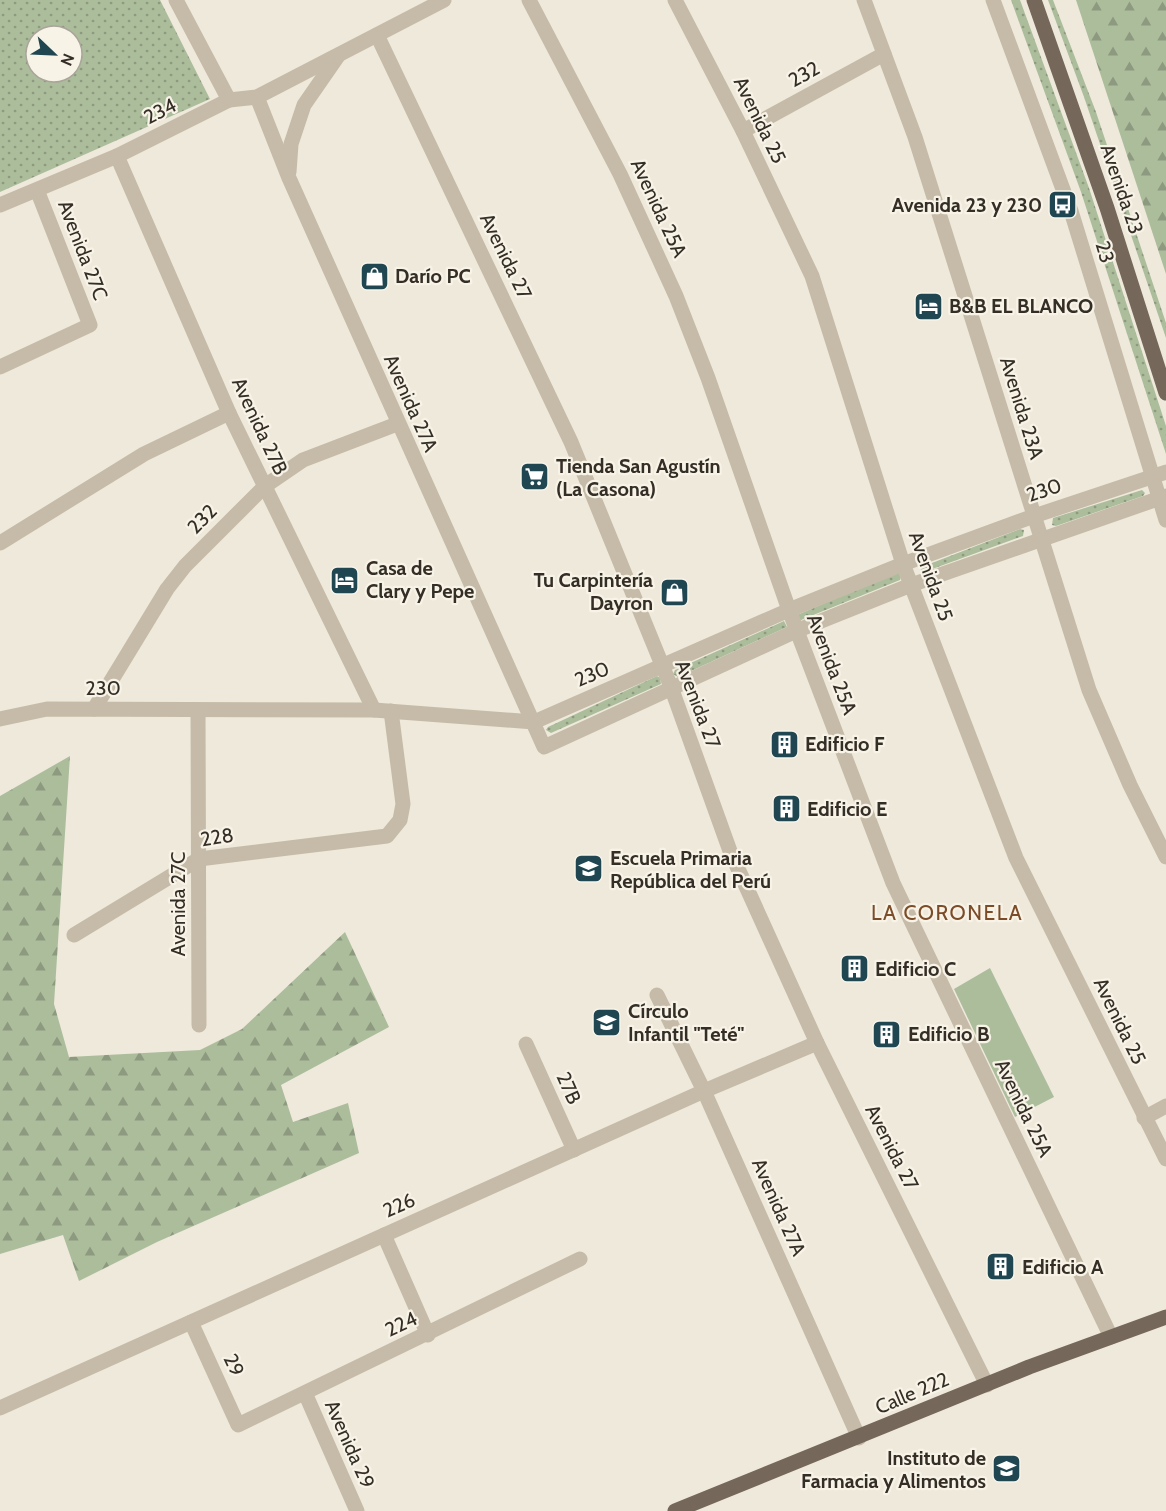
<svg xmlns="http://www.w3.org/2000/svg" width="1166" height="1511" font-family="Cabin,sans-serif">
	<defs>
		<pattern id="grass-dots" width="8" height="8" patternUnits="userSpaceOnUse" patternTransform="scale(1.5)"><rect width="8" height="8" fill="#acbd9c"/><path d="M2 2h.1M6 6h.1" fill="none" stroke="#8d9a7f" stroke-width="1.8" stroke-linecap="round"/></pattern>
		<pattern id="forest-firs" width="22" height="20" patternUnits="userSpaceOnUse" patternTransform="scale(1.5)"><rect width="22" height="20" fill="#acbd9c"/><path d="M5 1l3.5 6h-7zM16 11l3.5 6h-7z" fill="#8d9a7f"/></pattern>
	</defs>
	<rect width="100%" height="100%" fill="#efe9db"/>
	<g fill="url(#grass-dots)" fill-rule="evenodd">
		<path d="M0,0h160l50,99 -210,93zM36,36h36v36h-36z"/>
		<path d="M1011,0h9l69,188 77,238v28l-85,-262z"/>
		<path d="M1048,0h5l43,112 70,211v15l-82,-241z"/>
		<path d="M1142,490l3,3 -2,3 -87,30 -4,-1 1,-7z"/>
		<path d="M1020,529l4,1 -1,6 -99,36 -5,-4z"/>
		<path d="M898,572l3,5 -1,3 -99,40 -3,-1 -1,-4z"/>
		<path d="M784,621l3,6 -109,50 -5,-3 2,-4z"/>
		<path d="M657,676l3,2 1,6 -110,49 -5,-3 2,-3z"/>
	</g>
	<g fill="url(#forest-firs)">
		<path d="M1076,0h90v274z"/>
		<path d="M70,756l-16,248 15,53 131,-7 42,-21 103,-97 44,95 -108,58 12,37 55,-19 11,50 -202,89 -78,39 -16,-46 -63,19v-458z"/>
	</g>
	<path fill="#acbd9c" d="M990,968l64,129 -39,20 -61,-128z"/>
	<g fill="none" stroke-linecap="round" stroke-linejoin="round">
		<g stroke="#c6bba8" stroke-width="15">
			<path d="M176,0l53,100"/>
			<path d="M529,0l91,174 56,122 32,82 81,232 104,273 218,454"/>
			<path d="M675,0l68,131 69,145 91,288 113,294 150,301"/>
			<path d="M864,0l51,137 174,553 41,95 36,72"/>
			<path d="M993,0l78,211 95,309"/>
			<path d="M377,35l194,407 100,245 59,164 87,192 170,342"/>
			<path d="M257,97l32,81 255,569 252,-116 115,-46 255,-89"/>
			<path d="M743,131l141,-77"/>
			<path d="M117,156l112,257 145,297"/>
			<path d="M289,172l2,-28 13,-39 34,-49"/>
			<path d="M0,205l117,-49 112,-56 28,-3 187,-97"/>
			<path d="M0,367l90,-42 -53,-135"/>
			<path d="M0,543l144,-89 85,-41"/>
			<path d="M94,709l73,-120 18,-23 80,-80 38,-26 94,-36"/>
			<path d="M198,710l1,315"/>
			<path d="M0,719l47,-10 327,1 160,12 255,-112 114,-46 131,-48 132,-44"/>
			<path d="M74,935l125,-76 188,-23 13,-16 3,-16 -12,-93"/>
			<path d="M657,995l47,96 155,347"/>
			<path d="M526,1044l48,106"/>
			<path d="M1144,1118l22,-12"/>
			<path d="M384,1235l44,100"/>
			<path d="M191,1322l47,103 342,-166"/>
			<path d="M305,1393l52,118"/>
			<path d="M0,1408l704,-317 113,-48"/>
		</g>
		<g stroke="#75685a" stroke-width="15">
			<path d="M1034,0l73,208 59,185"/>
			<path d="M675,1511l354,-144 137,-50"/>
		</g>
	</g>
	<defs>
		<symbol id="bus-square" viewBox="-11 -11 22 22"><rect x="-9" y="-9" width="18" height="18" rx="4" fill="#204652" stroke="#f8f3e7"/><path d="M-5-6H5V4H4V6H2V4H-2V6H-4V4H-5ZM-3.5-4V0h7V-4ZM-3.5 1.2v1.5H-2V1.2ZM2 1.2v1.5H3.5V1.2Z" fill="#fff"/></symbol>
		<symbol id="shop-square" viewBox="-11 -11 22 22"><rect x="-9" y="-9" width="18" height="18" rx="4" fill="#204652" stroke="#f8f3e7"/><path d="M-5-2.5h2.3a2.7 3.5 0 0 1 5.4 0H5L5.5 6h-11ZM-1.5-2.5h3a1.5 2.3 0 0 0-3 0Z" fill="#fff"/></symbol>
		<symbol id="hotel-square" viewBox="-11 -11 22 22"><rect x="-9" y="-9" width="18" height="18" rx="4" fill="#204652" stroke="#f8f3e7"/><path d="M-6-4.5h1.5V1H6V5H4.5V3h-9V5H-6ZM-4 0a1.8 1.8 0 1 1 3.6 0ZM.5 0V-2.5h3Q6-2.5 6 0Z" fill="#fff"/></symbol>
		<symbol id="supermarket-square" viewBox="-11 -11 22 22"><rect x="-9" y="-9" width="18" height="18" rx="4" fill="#204652" stroke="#f8f3e7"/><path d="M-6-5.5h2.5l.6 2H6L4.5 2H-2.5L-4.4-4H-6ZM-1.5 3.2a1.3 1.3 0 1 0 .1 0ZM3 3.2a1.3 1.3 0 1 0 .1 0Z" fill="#fff"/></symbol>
		<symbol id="building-square" viewBox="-11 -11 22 22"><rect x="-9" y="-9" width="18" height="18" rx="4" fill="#204652" stroke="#f8f3e7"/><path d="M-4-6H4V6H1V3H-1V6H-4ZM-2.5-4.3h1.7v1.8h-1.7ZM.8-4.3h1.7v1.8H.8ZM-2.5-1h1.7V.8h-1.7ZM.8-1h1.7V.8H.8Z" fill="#fff"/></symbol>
		<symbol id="school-square" viewBox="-11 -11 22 22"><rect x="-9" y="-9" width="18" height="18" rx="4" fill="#204652" stroke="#f8f3e7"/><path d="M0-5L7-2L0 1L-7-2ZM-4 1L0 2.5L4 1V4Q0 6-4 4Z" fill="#fff"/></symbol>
		<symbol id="university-square" viewBox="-11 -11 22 22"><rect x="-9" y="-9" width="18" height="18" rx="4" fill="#204652" stroke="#f8f3e7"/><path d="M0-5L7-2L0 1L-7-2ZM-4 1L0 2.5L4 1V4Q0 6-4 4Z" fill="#fff"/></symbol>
	</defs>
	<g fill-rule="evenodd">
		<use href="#bus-square" x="1046" y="188" width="33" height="33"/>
		<use href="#shop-square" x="358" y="260" width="33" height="33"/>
		<use href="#hotel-square" x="912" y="290" width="33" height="33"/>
		<use href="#supermarket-square" x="518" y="460" width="33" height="33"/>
		<use href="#hotel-square" x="328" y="564" width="33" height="33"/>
		<use href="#shop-square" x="658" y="576" width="33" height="33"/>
		<use href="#building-square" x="768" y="728" width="33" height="33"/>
		<use href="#building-square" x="770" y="792" width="33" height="33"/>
		<use href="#school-square" x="572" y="852" width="33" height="33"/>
		<use href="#building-square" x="838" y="952" width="33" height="33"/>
		<use href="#school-square" x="590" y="1006" width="33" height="33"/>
		<use href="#building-square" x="870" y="1018" width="33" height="33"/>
		<use href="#building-square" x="984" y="1250" width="33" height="33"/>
		<use href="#university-square" x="990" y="1452" width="33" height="33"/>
	</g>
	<g text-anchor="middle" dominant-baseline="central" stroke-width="4.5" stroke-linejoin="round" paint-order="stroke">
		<g font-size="20" fill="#342e27" stroke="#f8f3e7">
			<text transform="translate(804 74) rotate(-29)">232</text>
			<text transform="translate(160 111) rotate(-27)">234</text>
			<text transform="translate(760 120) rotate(64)">Avenida 25</text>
			<text transform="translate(1122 189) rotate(71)">Avenida 23</text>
			<text transform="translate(659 208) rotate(65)">Avenida 25A</text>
			<text transform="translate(83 250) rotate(69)">Avenida 27C</text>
			<text transform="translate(1105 252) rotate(73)">23</text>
			<text transform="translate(506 256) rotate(64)">Avenida 27</text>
			<text transform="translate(411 403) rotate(66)">Avenida 27A</text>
			<text transform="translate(1022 408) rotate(73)">Avenida 23A</text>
			<text transform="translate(260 426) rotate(65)">Avenida 27B</text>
			<text transform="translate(1044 490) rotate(-19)">230</text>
			<text transform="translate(202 519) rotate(-45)">232</text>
			<text transform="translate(931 576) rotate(70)">Avenida 25</text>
			<text transform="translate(832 664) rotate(69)">Avenida 25A</text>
			<text transform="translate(592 674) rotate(-23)">230</text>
			<text x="103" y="688">230</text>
			<text transform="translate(698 704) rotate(69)">Avenida 27</text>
			<text transform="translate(217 837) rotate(-9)">228</text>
			<text transform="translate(178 904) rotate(-90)">Avenida 27C</text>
			<text transform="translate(1120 1021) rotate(64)">Avenida 25</text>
			<text transform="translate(569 1088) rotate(66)">27B</text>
			<text transform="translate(1024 1108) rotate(64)">Avenida 25A</text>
			<text transform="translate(892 1147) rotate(63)">Avenida 27</text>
			<text transform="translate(399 1205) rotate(-24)">226</text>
			<text transform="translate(779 1207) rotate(66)">Avenida 27A</text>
			<text transform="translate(401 1324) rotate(-25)">224</text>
			<text transform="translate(234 1365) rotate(65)">29</text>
			<text transform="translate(912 1393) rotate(-23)">Calle 222</text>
			<text transform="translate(350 1444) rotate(66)">Avenida 29</text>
		</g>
		<g font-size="20" font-weight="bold" fill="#342e27" stroke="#f8f3e7" text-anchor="start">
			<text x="1042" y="205" text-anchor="end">Avenida 23 y 230</text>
			<text x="395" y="276">Darío PC</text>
			<text x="949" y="306">B&amp;B EL BLANCO</text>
			<text x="556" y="466">Tienda San Agustín<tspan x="556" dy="23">(La Casona)</tspan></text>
			<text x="366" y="568">Casa de<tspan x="366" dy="23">Clary y Pepe</tspan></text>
			<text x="653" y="580" text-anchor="end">Tu Carpintería<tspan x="653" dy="23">Dayron</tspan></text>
			<text x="805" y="744">Edificio F</text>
			<text x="807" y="809">Edificio E</text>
			<text x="610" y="858">Escuela Primaria<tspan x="610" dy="23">República del Perú</tspan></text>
			<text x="875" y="969">Edificio C</text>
			<text x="628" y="1011">Círculo<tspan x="628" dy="23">Infantil "Teté"</tspan></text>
			<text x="908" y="1034">Edificio B</text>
			<text x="1022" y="1267">Edificio A</text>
			<text x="986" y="1458" text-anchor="end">Instituto de<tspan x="986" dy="23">Farmacia y Alimentos</tspan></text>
		</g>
		<g font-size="21" letter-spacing="1.5" fill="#7c4b27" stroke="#f8f3e7">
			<text x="947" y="912">LA CORONELA</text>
		</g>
	</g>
	<g transform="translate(54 54) rotate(113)"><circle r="28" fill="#f8f3e7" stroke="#aaa49a" stroke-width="1.5"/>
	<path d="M0-4.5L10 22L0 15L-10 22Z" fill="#204652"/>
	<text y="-9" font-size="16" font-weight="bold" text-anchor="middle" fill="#342e27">N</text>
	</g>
</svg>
